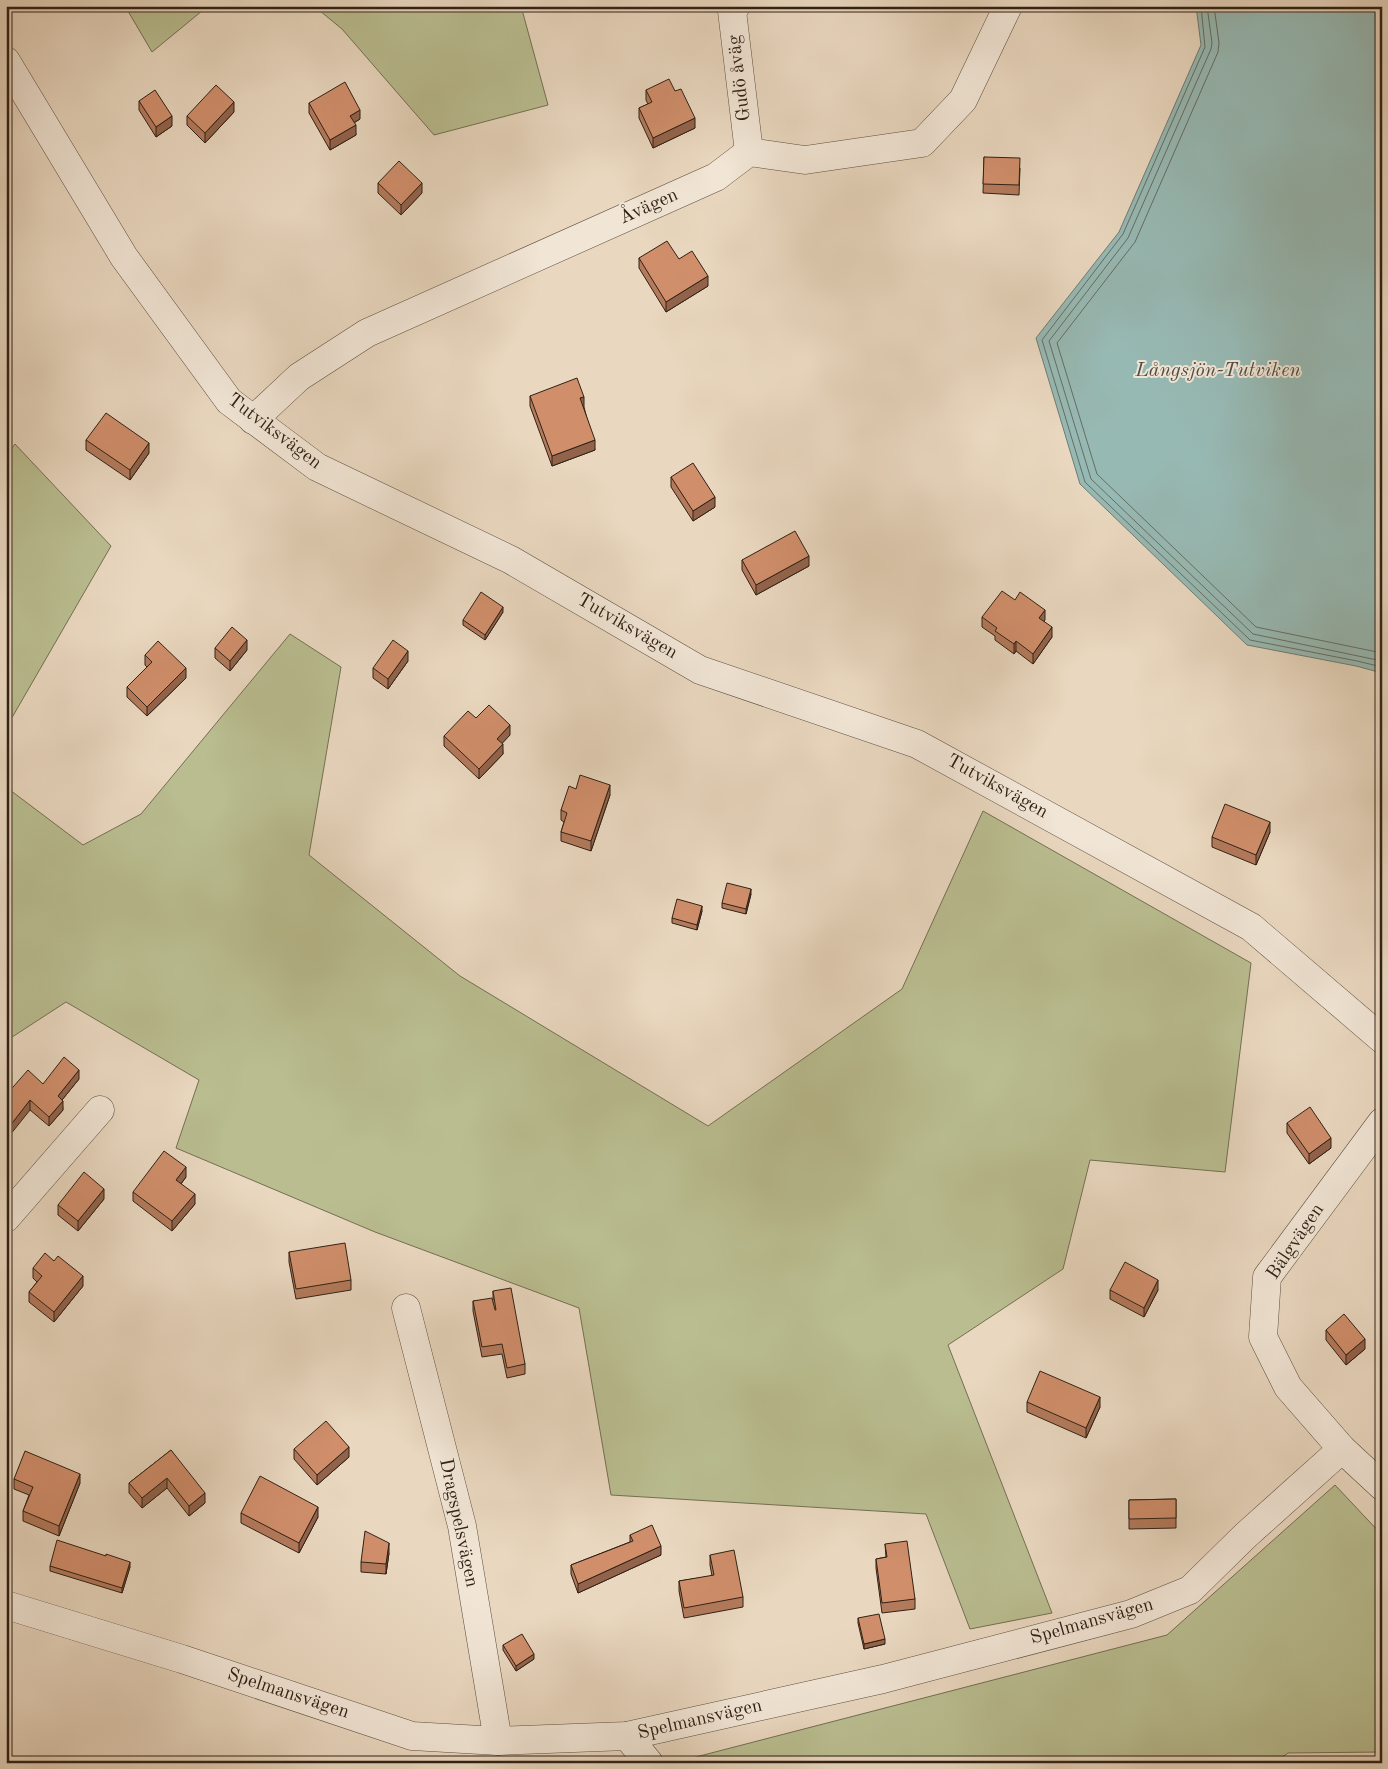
<svg xmlns="http://www.w3.org/2000/svg" width="1388" height="1769" font-family="'Old Standard TT',serif">
	<rect width="100%" height="100%" fill="#e9d7bf"/>
	<filter id="stains"><feTurbulence type="fractalNoise" baseFrequency=".004" numOctaves="4"/><feColorMatrix values="0 0 0 0 .2 0 0 0 0 .09 0 0 0 0 .02 0 0 0 .5 -.17"/></filter>
	<radialGradient id="worn" r=".72"><stop offset=".6" stop-color="#630" stop-opacity="0"/><stop offset="1" stop-color="#630" stop-opacity=".3"/></radialGradient>
	<g fill="#b9bd90" stroke="#746f52">
		<path d="M125,6h83l-56,46z"/>
		<path d="M314,6h207l27,99 -114,30 -92,-106z"/>
		<path d="M15,444l96,102 -105,182v-271z"/>
		<path d="M290,634l51,33 -32,188 151,121 248,150 194,-137 81,-178 268,152 -26,209 -135,-12 -27,109 -115,76 104,268 -82,16 -44,-115 -315,-19 -32,-187 -204,-76 -199,-84 23,-68 -133,-78 -60,39v-254l77,58 58,-31z"/>
		<path d="M1335,1485l47,50v217l-94,1 -14,10h-584l-2,-4 479,-124z"/>
	</g>
	<path fill="#97b9b3" stroke="#6e7c74" d="M1196,6h186v667l-26,-7 -109,-21 -167,-161 -44,-146 83,-106 82,-187z"/>
	<g fill="none" stroke-linecap="round" stroke-linejoin="round">
		<g stroke="#646d64" stroke-width="1">
			<path d="M1201,6l4,41 -82,187 -81,106 43,142 165,158 107,21 25,6"/>
			<path d="M1207,6l5,37 -1,6 -83,189 -79,103 42,138 162,155 129,27"/>
			<path d="M1214,6l5,37 -1,9 -83,190 -78,101 40,131 159,153 126,26"/>
		</g>
		<defs>
			<g id="minor">
				<path d="M736,6l-4,5 17,141"/>
				<path d="M6,61l118,196 105,144 88,66 194,93 189,110 217,74 334,183 131,112"/>
				<path d="M253,420l46,-43 68,-44 349,-156 33,-25 56,8 117,-17 41,-43 45,-94"/>
				<path d="M1382,1122l-115,155 -4,60 25,50 54,62 40,37"/>
				<path d="M6,1218l94,-108"/>
				<path d="M406,1308l56,218 36,215"/>
				<path d="M6,1605l176,54 230,77 86,5 129,-5 256,-57 248,-65 59,-24 55,-54 97,-87"/>
				<path d="M627,1736l22,27"/>
			</g>
		</defs>
		<use href="#minor" stroke="#5e4e40" stroke-width="29"/>
		<use href="#minor" stroke="#f1e5d5" stroke-width="28"/>
	</g>
	<g fill="#b37a5c" stroke="#302115">
		<path d="M646,90l29,1 20,37 -42,20 -14,-30v-10l9,-4 -2,-4z"/>
		<path d="M139,101l33,25 -16,11 -17,-27z"/>
		<path d="M309,103l51,16 -6,4 2,12 -26,15 -21,-37z"/>
		<path d="M234,112l-29,31 -18,-18v-9z"/>
		<path d="M984,157l36,11 -1,27 -36,-2z"/>
		<path d="M378,183l44,10 -21,22 -23,-22z"/>
		<path d="M639,258l40,1 29,27 -42,26 -27,-44z"/>
		<path d="M530,396l54,11 11,43 -43,16 -22,-60z"/>
		<path d="M86,440l63,13 -19,27 -44,-30z"/>
		<path d="M671,477l44,30 -22,14 -22,-34z"/>
		<path d="M742,560l67,6 -53,29 -14,-25z"/>
		<path d="M503,612l-18,28 -22,-15v-5z"/>
		<path d="M982,617l63,3 -1,1 8,16 -19,27 -17,-13 -2,3 -19,-14v-4l-13,-9z"/>
		<path d="M215,648l32,2 -17,21 -15,-13z"/>
		<path d="M145,655l41,23 -39,38 -20,-19v-10l20,-20 -2,-2z"/>
		<path d="M408,661l-20,28 -15,-11v-10z"/>
		<path d="M476,718l34,17 -8,8 1,11 -24,25 -35,-33v-10z"/>
		<path d="M576,789l34,6 -19,56 -30,-10v-9l3,-10 -3,-2v-10z"/>
		<path d="M1270,832l-14,33 -44,-18v-10z"/>
		<path d="M751,894l-5,20 -24,-6v-5z"/>
		<path d="M702,911l-5,19 -25,-7v-5z"/>
		<path d="M79,1079l-17,21 1,10 -14,16 -19,-16 -24,-15 37,-11z"/>
		<path d="M1287,1123l44,25 -22,16 -22,-31z"/>
		<path d="M186,1177l-5,7 14,20 -23,27 -39,-30v-9z"/>
		<path d="M104,1199l-26,32 -20,-16v-10z"/>
		<path d="M289,1252l62,28v10l-55,9 -7,-37z"/>
		<path d="M54,1261l29,25 -29,36 -25,-20v-10l8,-10 -4,-4v-10z"/>
		<path d="M1110,1290h48l-14,27 -34,-18z"/>
		<path d="M493,1291l32,73v10l-18,4 -5,-24 -20,3 -9,-46v-10l20,-1z"/>
		<path d="M1326,1330l39,19 -19,16 -20,-25z"/>
		<path d="M1027,1402l73,5 -14,31 -59,-26z"/>
		<path d="M294,1449l55,8 -32,28 -23,-26z"/>
		<path d="M171,1450l34,53 -16,13 -22,-28 -25,20 -13,-15v-10z"/>
		<path d="M14,1479l66,4 -21,53 -36,-15v-10l6,-16 -15,-6z"/>
		<path d="M1176,1499v29l-47,1v-29z"/>
		<path d="M241,1513l77,4 -19,36 -58,-30z"/>
		<path d="M630,1535l31,20 -83,38 -7,-19v-9l59,-23z"/>
		<path d="M885,1544l30,55v10l-33,4 -6,-45v-9l10,-2z"/>
		<path d="M389,1553l-3,21 -25,-2v-10z"/>
		<path d="M710,1555l33,42v10l-59,11 -5,-27v-10l33,-5 -2,-11z"/>
		<path d="M50,1566l80,1 -8,26 -72,-22z"/>
		<path d="M858,1618l27,26 -21,5 -6,-26z"/>
		<path d="M503,1645l31,14 -18,12 -13,-21z"/>
	</g>
	<g fill="#92634b" stroke="#302115">
		<path d="M234,102v10l-29,31v-10z"/>
		<path d="M360,110v9l-10,6v-9z"/>
		<path d="M172,116v10l-16,11v-10z"/>
		<path d="M695,118v10l-42,20v-10z"/>
		<path d="M356,125v10l-26,15v-10z"/>
		<path d="M422,183v10l-21,22v-10z"/>
		<path d="M708,276v10l-42,26v-10z"/>
		<path d="M584,397v10l-4,1v-10z"/>
		<path d="M595,440v10l-43,16v-10z"/>
		<path d="M149,443v10l-19,27v-10z"/>
		<path d="M715,497v10l-22,14v-10z"/>
		<path d="M809,556v10l-53,29v-10z"/>
		<path d="M503,607v5l-18,28v-5z"/>
		<path d="M1045,610v10l-6,8v-10z"/>
		<path d="M1052,627v10l-19,27v-10z"/>
		<path d="M247,640v10l-17,21v-10z"/>
		<path d="M1016,641v10l-2,3v-10z"/>
		<path d="M408,651v10l-20,28v-10z"/>
		<path d="M186,668v10l-39,38v-9z"/>
		<path d="M510,725v10l-13,14v-10z"/>
		<path d="M503,744v10l-24,25v-10z"/>
		<path d="M610,785v10l-19,56v-10z"/>
		<path d="M1270,822v10l-14,33v-10z"/>
		<path d="M751,889v5l-5,20v-5z"/>
		<path d="M702,906v5l-5,19v-5z"/>
		<path d="M79,1070v9l-21,26v-9z"/>
		<path d="M30,1100v10l-24,30v-9z"/>
		<path d="M63,1101v9l-14,16v-9z"/>
		<path d="M1331,1138v10l-22,16v-10z"/>
		<path d="M186,1167v10l-10,13v-10z"/>
		<path d="M104,1189v10l-26,32v-10z"/>
		<path d="M195,1194v10l-23,27v-10z"/>
		<path d="M83,1276v10l-29,36v-10z"/>
		<path d="M1158,1280v10l-14,27v-9z"/>
		<path d="M1365,1339v10l-19,16v-10z"/>
		<path d="M1100,1397v10l-14,31v-10z"/>
		<path d="M349,1447v10l-32,28v-10z"/>
		<path d="M80,1474v9l-21,53v-10z"/>
		<path d="M167,1478v10l-25,20v-10z"/>
		<path d="M205,1493v10l-16,13v-10z"/>
		<path d="M318,1507v10l-19,36v-10z"/>
		<path d="M389,1543v10l-3,21v-10z"/>
		<path d="M661,1546v9l-83,38v-9z"/>
		<path d="M130,1562v5l-8,26v-5z"/>
		<path d="M885,1639v5l-21,5v-5z"/>
		<path d="M534,1654v5l-18,12v-5z"/>
	</g>
	<g fill="#d08e6b" stroke="#302115">
		<path d="M669,79l6,12 6,-2 14,29 -42,20 -14,-30 13,-6 -6,-12z"/>
		<path d="M345,82l15,28 -10,6 6,9 -26,15 -21,-37z"/>
		<path d="M216,85l18,17 -29,31 -18,-17z"/>
		<path d="M155,90l17,26 -16,11 -17,-26z"/>
		<path d="M984,157l36,1 -1,27 -36,-1z"/>
		<path d="M399,161l23,22 -21,22 -23,-22z"/>
		<path d="M667,241l12,18 13,-8 16,25 -42,26 -27,-44z"/>
		<path d="M577,378l7,19 -4,1 15,42 -43,16 -22,-60z"/>
		<path d="M106,413l43,30 -19,27 -44,-30z"/>
		<path d="M693,463l22,34 -22,14 -22,-34z"/>
		<path d="M795,531l14,25 -53,29 -14,-25z"/>
		<path d="M1002,591l13,9 5,-8 25,18 -6,8 13,9 -19,27 -17,-13 -2,3 -19,-13 2,-3 -15,-11z"/>
		<path d="M481,592l22,15 -18,28 -22,-15z"/>
		<path d="M232,627l15,13 -17,21 -15,-13z"/>
		<path d="M393,640l15,11 -20,28 -15,-11z"/>
		<path d="M158,641l28,27 -39,39 -20,-20 25,-25 -7,-7z"/>
		<path d="M489,705l21,20 -13,14 6,5 -24,25 -35,-33 24,-25 8,7z"/>
		<path d="M580,775l30,10 -19,56 -30,-9 6,-19 -6,-3 8,-24 7,3z"/>
		<path d="M1225,804l45,18 -14,33 -44,-18z"/>
		<path d="M727,883l24,6 -5,20 -24,-6z"/>
		<path d="M677,899l25,7 -5,19 -25,-7z"/>
		<path d="M64,1057l15,13 -21,26 5,5 -14,16 -19,-17 -24,31v-36l22,-25 15,14z"/>
		<path d="M1310,1107l21,31 -22,16 -22,-31z"/>
		<path d="M164,1151l22,16 -10,13 19,14 -23,27 -39,-29z"/>
		<path d="M84,1172l20,17 -26,32 -20,-16z"/>
		<path d="M345,1243l6,37 -55,9 -7,-37z"/>
		<path d="M45,1253l9,8 4,-5 25,20 -29,36 -25,-20 13,-16 -9,-8z"/>
		<path d="M1125,1262l33,18 -14,28 -34,-18z"/>
		<path d="M511,1288l14,76 -18,4 -5,-24 -20,3 -9,-46 19,-3 3,12h1l-3,-19z"/>
		<path d="M1344,1314l21,25 -19,16 -20,-25z"/>
		<path d="M1040,1371l60,26 -14,31 -59,-26z"/>
		<path d="M326,1421l23,26 -32,28 -23,-26z"/>
		<path d="M171,1450l34,43 -16,13 -22,-28 -25,20 -13,-15z"/>
		<path d="M25,1451l55,23 -21,52 -36,-15 10,-24 -19,-8z"/>
		<path d="M260,1476l58,31 -19,36 -58,-30z"/>
		<path d="M1176,1499v19l-47,1v-19z"/>
		<path d="M652,1525l9,21 -83,38 -7,-19 62,-24 -3,-6z"/>
		<path d="M365,1531l24,12 -3,21 -25,-2z"/>
		<path d="M57,1540l49,16v-2l24,8 -8,26 -72,-22z"/>
		<path d="M907,1541l8,58 -33,4 -6,-44 11,-2 -2,-13z"/>
		<path d="M734,1550l9,47 -59,11 -5,-27 35,-6 -4,-20z"/>
		<path d="M879,1614l6,25 -21,5 -6,-26z"/>
		<path d="M522,1634l12,20 -18,12 -13,-21z"/>
		<path d="M6,1755l11,5 -1,3h-10z"/>
	</g>
	<g text-anchor="middle" dominant-baseline="central" stroke-width="4" stroke-linejoin="round" paint-order="stroke">
		<g font-size="19" fill="#302115" stroke="#f1e5d5">
			<text transform="translate(740 78) rotate(-97)">Gudö åväg</text>
			<text transform="translate(649 207) rotate(-24)">Åvägen</text>
			<text transform="translate(274 432) rotate(37)">Tutviksvägen</text>
			<text transform="translate(627 627) rotate(30)">Tutviksvägen</text>
			<text transform="translate(997 787) rotate(29)">Tutviksvägen</text>
			<text transform="translate(1296 1242) rotate(-56)">Bälgvägen</text>
			<text transform="translate(458 1523) rotate(78)">Dragspelsvägen</text>
			<text transform="translate(1092 1622) rotate(-16)">Spelmansvägen</text>
			<text transform="translate(288 1694) rotate(18)">Spelmansvägen</text>
			<text transform="translate(700 1720) rotate(-13)">Spelmansvägen</text>
		</g>
		<g font-size="20" font-style="italic" fill="#4f4f44" stroke="#f1e5d5">
			<text x="1218" y="371">Långsjön-Tutviken</text>
		</g>
	</g>
	<rect width="1388" height="1769" fill="none" stroke="#e9d7bf" stroke-width="25"/>
	<rect x="8" y="8" width="1373" height="1754" fill="none" stroke="#302115" stroke-width="2.5"/>
	<rect x="12" y="12" width="1363" height="1744" fill="none" stroke="#302115"/>
	<rect width="100%" height="100%" filter="url(#stains)"/>
	<rect width="100%" height="100%" fill="url(#worn)"/>
</svg>
